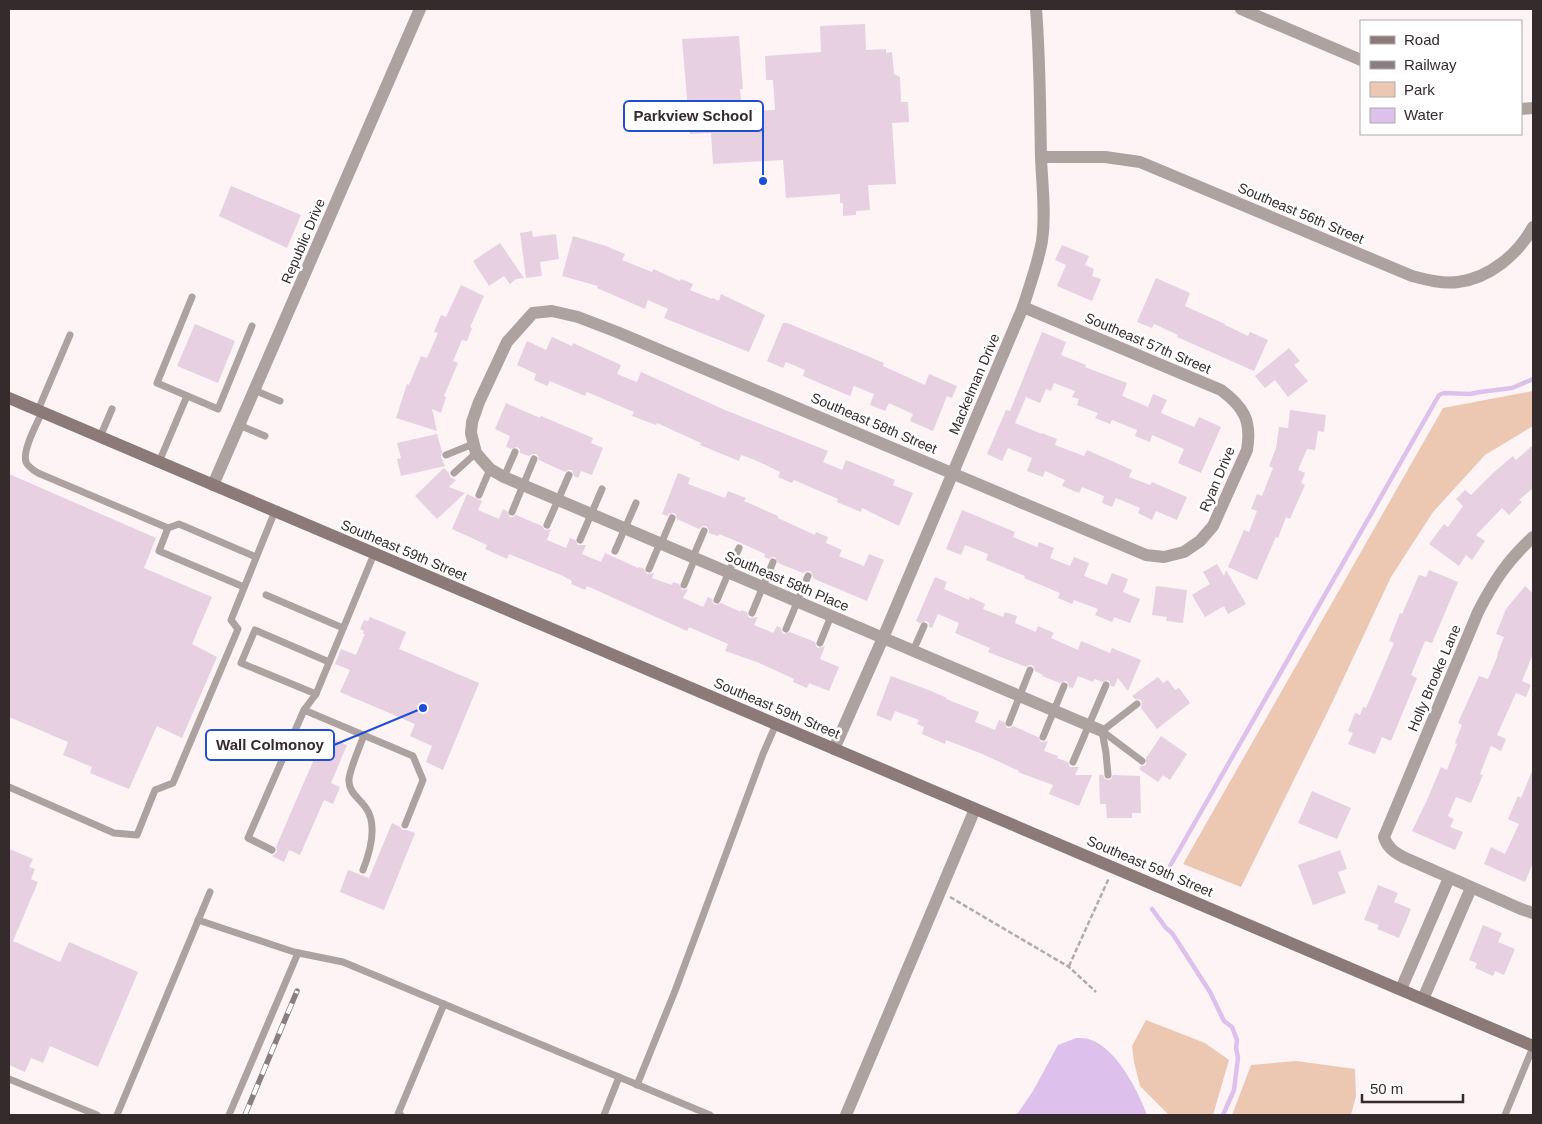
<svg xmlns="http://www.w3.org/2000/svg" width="1542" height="1124" font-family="Helvetica,sans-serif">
	<rect width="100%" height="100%" fill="#fef3f5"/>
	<g fill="#ecc8b3">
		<path d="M1533,391v35l-48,29 -52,57 -42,65 -61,130 -89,180 -58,-23 260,-456z"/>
		<path d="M1146,1020l59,23 24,17 -16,55h-44l-29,-29 -6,-24 -2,-16z"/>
		<path d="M1296,1061l59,8 1,27 -5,19h-119l19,-50z"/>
	</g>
	<path fill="#ddc0ec" d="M1076,1038c5,0 11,0 15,2 26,9 47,51 56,75h-134l5,-2 15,-22 25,-46z"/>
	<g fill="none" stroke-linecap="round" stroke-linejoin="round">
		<g stroke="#ddc0ec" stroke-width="4.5">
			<path d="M1170,866l269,-471 5,-2 26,1 10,-2 32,-4 21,-9"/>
			<path d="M1152,909l14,19 6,5 38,59 14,29 8,6 5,13 -1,8 2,10 -4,32 -11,25"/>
		</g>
	</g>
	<g fill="#e7d1e0">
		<path d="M865,24l1,26 20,-1v4l6,-1 2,22 6,3 1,25h7l1,20 -17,1 4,61 -28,1 2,25 -14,1v4l-13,1v-13h-3v-9l-54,4 -3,-38 -70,4 -2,-31 -21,1 -8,-95 57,-3 4,53h-3l2,22 33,-1 -2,-30h-7l-1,-24 56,-4 -1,-26z"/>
		<path d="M231,186l70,29 -14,33 -68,-32z"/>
		<path d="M532,231l1,6 23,-3 3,25 -19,3 2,14 -16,2 -6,-45z"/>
		<path d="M573,236l33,10 19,8 -3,6 30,12 1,-3 27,12 1,-2 12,5 -3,6 22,9 1,-1 6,3 2,-7 44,21 -16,37 -85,-34 4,-9 -20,-9 -3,9 -48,-21 1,-2 -36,-10z"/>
		<path d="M500,243l24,35 -8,1 -6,5 -6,-8 -15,10 -16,-25z"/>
		<path d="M1062,245l27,11 -4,9 9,4 -2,7 9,3 -9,22 -35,-15 9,-21 -11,-5z"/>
		<path d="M1156,278l34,15 -5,13 40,18v1l23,11 2,-4 18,8 -14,31 -77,-34 1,-2 -24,-11 -2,4 -15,-6z"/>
		<path d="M461,285l23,11 -14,31 2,1 -5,13 -5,-1 -9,21 5,2 -14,33 2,1 -5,16 -9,-4 5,22 -41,-13 11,-34 2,1 12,-29 6,2 11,-25 -4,-1 7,-17 5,2z"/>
		<path d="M783,323h4l66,27 31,13 -1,3 42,19 4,-11 28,12 -5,12 -5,-2 -14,35 -23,-10 3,-7 -24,-11 -4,8 -15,-6 4,-11 -20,-8 -4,10 -47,-20 2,-6 -19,-8 -3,6 -16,-7z"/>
		<path d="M195,324l40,17 -17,42 -41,-17z"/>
		<path d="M1042,332l24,10 -5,13 25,10 -1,2 42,16 -5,13 26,11 5,-13 14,6 -6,13 33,14 5,-10 22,10 -20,46 -23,-10 6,-14 -32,-14 -2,7 -15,-6 2,-6 -25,-10 -2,4 -15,-6 3,-5 -21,-8 2,-6 -7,-2 3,-6 -21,-8 -3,8 -5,-2 -6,14 -14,-6 -11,26 27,11v-1l15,6 -2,6 29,11 3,-6 45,20 -3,7 21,8 2,-3 35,15 -10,23 -21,-9 -4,9 -14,-7 2,-5 -24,-10 -4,9 -10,-4 2,-7 -22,-9 -3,6 -17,-7 3,-6 -20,-9 -2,6 -16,-6 5,-13 -24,-10 -6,13 -15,-7 19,-44 4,1z"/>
		<path d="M552,337l20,9 1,-3 48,22 -4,9 20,8 4,-10 84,38 103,41 -5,11 19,8 4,-10 49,20 -2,5 20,8 -14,33 -37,-18 -1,4 -24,-10 1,-3 -44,-19 -2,3 -14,-6 2,-5 -25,-12 -14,-5 -2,6 -39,-16 1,-2 -44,-20 -1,2 -24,-9 2,-4 -47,-20 -2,4 -35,-15 -3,5 -13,-6 2,-6 -19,-9 10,-24 19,9z"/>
		<path d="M1289,348l11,13 -6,4 14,16 -20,16 -13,-17 -10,8 -10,-12z"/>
		<path d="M506,403l34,15 1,-2 52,22 -2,5 12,5 -11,27 -11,-4 -3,7 -4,-2 -2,-6h-4l-3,2 -26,-12 -1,-4 -2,-2h-3l-4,2 -9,-3v-4l-3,-2 -6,2 -5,-2 4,-11 -15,-7z"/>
		<path d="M1290,410l36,5 -2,17 -6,-1 -3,19 -8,-1 -9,21 7,3 -4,10 4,2 -15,34 -4,-2 -8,21 -2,-1 -19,43 -29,-13 16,-37 5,2 8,-21 -6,-2 6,-15 5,2 11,-28 -4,-2 7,-18 3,-21 9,1z"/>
		<path d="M437,434l5,18 -1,5 4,9 -44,10 -4,-17 4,-1 -4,-15z"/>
		<path d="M1533,445v43l-14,12 3,2 -13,13 -7,-7 -26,27 9,6 -13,19 -6,-5 -7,11 -30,-22 15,-20 4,3 15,-21 -7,-7 9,-9 6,5 22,-22 20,-17 3,4z"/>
		<path d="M444,468l5,5 1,4 6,3 -7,7 16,6 -28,26 -22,-23z"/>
		<path d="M678,473l12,5 -2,6 37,14 3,-7 18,7 -2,3 34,15v2l37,17 1,-3 12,5 -2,6 16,7 -3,6 25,10 5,-12 15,6 -17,41 -48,-20 -6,-3 -1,-5 -2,-2h-3l-4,2 -25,-10 -3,-6h-3l-3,2 -5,-2 1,-3 -24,-11 -22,-9 -1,2 -9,-3v-3l-3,-4h-3l-4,3 -22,-10 -1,-4 -2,-2 -5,1 -2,2 -5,-2z"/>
		<path d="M9,474l147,64 -12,30 68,29 -20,47 25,13 -35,81 -25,-12 -28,63 -39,-16 2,-6 -29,-12 5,-13 -59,-25z"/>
		<path d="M467,494l15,7 -4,9 21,9 4,-10 4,2 3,6h3l3,-2 26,11 3,4 6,-1 -4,11 19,8 4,-10 5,2 3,5h8l-4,9 19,8 4,-9 33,15 1,-1 5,2 3,5 7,-1 -2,5 20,7 1,-3 6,2 3,6 6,-1 -5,9 20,9 5,-10 4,2 1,4 2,2 6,-2 20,9v-2l6,2 1,4 2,2 8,-1 -4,8 19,8 4,-7 4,2 1,4 2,2 6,-2 25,10 1,4 2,2 7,-2 -5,13 19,8 -10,24 -20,-8 -2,5 -14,-6 1,-3 -37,-17 -32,-11 3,-7 -39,-17 -2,4 -100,-45 -2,4 -14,-6 1,-3 -9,-5 -54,-22 -2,5 -22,-10 2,-4 -35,-16z"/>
		<path d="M962,510l53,22 -2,5 24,10 2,-5 15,6 -4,10 20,8 4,-9 15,6 -5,13 23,9 5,-12 16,6 -5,13 17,7 -10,24 -16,-6 -2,5 -17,-7 3,-6 -24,-9 -2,4 -14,-6 2,-5 -36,-15 1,-2 -39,-16 2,-6 -23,-9 -4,10 -15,-6z"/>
		<path d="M1217,564l7,12 2,-6 20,34 -18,10 -4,-8 -19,11 -13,-22 18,-11 -7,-12z"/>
		<path d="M1429,570l29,12 -26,61 -7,-2 -14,34 6,3 -26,63 -9,-4 -7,17 -27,-10 5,-11 -5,-2 7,-18 5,2 3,-8 3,1 28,-65 -5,-2 11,-28 2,1 17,-39 7,2z"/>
		<path d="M935,577l12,5 -3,7 25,11 1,-3 15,7 -2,5 20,8 2,-5 12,4 -2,7 21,9 2,-6 16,7 -3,5 27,12 3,-9 29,12 2,-5 29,12 -13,31 -10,-13 -4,9 -3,-1 -1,-4 -2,-2 -6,2 -7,-3 -2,3 -15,-6 -5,12 -4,-1 -1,-4 -2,-2 -6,2 -18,-7 1,-1 -8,-4 -1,-4 -2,-2h-3l-3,2 -38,-15 2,-4 -35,-15 4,-10 -21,-9 -6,14 -3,-1v-4l-3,-2 -6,2 -4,-2z"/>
		<path d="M1156,586l31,4 -4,33 -17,-2 1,-4 -15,-2z"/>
		<path d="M1525,586l8,7v61l-11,27 9,4 -5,12 -10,-4 -19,42 9,4 -5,12 -10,-5 -11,28 3,1 -12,28 -15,-6 -8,19 6,3 -4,8 13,5 -8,18 -43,-19 15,-31 14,-33 6,3 10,-26 -2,-1 7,-18 -4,-2 21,-47 9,3 10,-24h-1l7,-18 -8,-3 10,-25z"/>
		<path d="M370,617l36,15 -7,17 80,34 -36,87 -17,-8 6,-16 -22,-10 5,-12 -75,-32 10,-22 -15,-6 6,-15 15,6 9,-21h-2l1,-3 -4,-2 4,-9 4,1z"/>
		<path d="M891,676l40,15 16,7 -1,1 33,13 -4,10 20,8 4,-10 5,2 3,6h3l3,-2 25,11 3,5 7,-1 -4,10 14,5 -1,2 11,4 2,5h9l-4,8h17l-13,31 -30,-12 4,-9 -35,-13 1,-1 -39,-18 -34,-13 -1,4 -23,-10 2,-7 -7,-3 2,-4 -24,-9 -4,10 -15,-6z"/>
		<path d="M1158,677l5,6 5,-3 7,10 4,-2 11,15 -33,26 -16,-21 1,-4 -1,-4 -6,-1 -3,-3z"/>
		<path d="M324,736l23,9 -16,38 9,4 -7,17 -9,-4 -24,55 -11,-5 -5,12 -12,-6 5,-4 -1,-5z"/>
		<path d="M1161,736l26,18 -17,26 -7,-5 -5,7 -19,-13 2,-3h3l2,-2v-6z"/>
		<path d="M1533,769v94l-8,19 -41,-18 7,-17 14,7 14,-30 -11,-5 10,-23 3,2z"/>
		<path d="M1099,775h4l1,3 4,2 3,-1 2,-4 27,1 1,37h-9v5h-25l-1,-14h-6z"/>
		<path d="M1312,791l39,17 -14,31 -39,-16z"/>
		<path d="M392,823l8,4 3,3h4l8,3 -31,77 -44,-18 8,-22 21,8z"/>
		<path d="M9,849l24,10 -4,8 6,2 -4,10 7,3 -25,59 47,21 9,-20 69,30 -40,95 -48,-21 -7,17 -12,-5 -6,14 -16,-7z"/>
		<path d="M1340,850l7,19 -9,3 8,21 -33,12 -15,-40z"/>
		<path d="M1378,885l20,8 -4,9 17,7 -12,29 -22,-9 2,-4 -15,-5z"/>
		<path d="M1483,925l19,8 -4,9 17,7 -11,26 -9,-4 -2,5 -18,-8 2,-5 -8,-3z"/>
	</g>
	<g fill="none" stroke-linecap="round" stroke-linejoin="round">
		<g stroke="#b4a9ab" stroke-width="2.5" stroke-dasharray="5 2.5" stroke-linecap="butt">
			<path d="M950,897l119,70 27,25"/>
			<path d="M1069,966l40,-88"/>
		</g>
		<g stroke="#aea2a0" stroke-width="7">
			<path d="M192,297l-35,86 61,26 34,-83"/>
			<path d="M254,390l26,11"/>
			<path d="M38,410l32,-75"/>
			<path d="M42,412c-5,12 -20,38 -16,50 2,5 7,8 12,11l130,55"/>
			<path d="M239,425l26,11"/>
			<path d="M100,437l12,-28"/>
			<path d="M446,455l27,-11"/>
			<path d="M159,462l28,-66"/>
			<path d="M454,473l22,-20"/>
			<path d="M504,477l11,-25"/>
			<path d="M479,495l11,-26"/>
			<path d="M512,512l22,-53"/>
			<path d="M547,525l22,-50"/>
			<path d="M580,540l22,-51"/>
			<path d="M661,544l11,-26"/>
			<path d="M615,551l21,-48"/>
			<path d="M693,557l11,-26"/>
			<path d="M649,569l11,-26"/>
			<path d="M684,585l11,-27"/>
			<path d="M244,587l-85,-36 9,-23 11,-4 77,33"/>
			<path d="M266,595l77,33"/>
			<path d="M717,600l22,-52"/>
			<path d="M752,613l21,-51"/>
			<path d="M786,629l22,-53"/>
			<path d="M820,643l11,-27"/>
			<path d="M913,651l11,-25"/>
			<path d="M316,694l-75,-31 14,-33 74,32"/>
			<path d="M304,710l109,46 10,24 -18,45"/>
			<path d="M1009,723l21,-53"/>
			<path d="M1102,731l40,30"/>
			<path d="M1043,737l21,-51"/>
			<path d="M1073,762l33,-77"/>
			<path d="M1108,775l-2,-22 -4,-22 35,-27"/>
			<path d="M9,787l105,46 23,2 18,-45 18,-7 65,-154 -7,-9 44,-109"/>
			<path d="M272,850l-24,-12 56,-128 12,-16 58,-140"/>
			<path d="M363,870c7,-18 15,-45 3,-62 -7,-10 -18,-16 -17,-29 1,-10 11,-33 15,-44"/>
			<path d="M198,920l96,32 49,10 367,153"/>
			<path d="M9,1079l88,36"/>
			<path d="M637,1085l38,-94 88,-237 13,-30"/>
			<path d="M117,1115l93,-223"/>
			<path d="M229,1115l69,-162"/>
			<path d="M401,1115l-3,-1 46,-110"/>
			<path d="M604,1115l15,-38"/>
			<path d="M1505,1115l28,-68"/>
		</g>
		<g stroke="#aea2a0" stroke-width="12">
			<path d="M1241,9l120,51"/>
			<path d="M1521,109l12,-1"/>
			<path d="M1041,157h64l35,5 272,114c15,4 31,8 46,6 32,-4 60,-28 75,-55"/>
			<path d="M1023,307l198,83c23,17 31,31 26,60l-34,76 -13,15 -16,11 -20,5 -18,-2 -529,-223 -39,-15 -26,-6 -19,2 -26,29 -28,60 -7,20 -1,11 5,20 14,16 14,8 598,254"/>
			<path d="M213,485l207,-476"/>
			<path d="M1533,537c-26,24 -39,44 -55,75l-94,225c3,10 10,15 19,20l118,52 12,4"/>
			<path d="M834,749l49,-111 140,-331c7,-22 15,-44 19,-66 4,-28 0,-56 -1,-84 -1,-49 -1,-99 -5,-148"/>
			<path d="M1401,989l48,-111"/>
			<path d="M1423,999l48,-111"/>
			<path d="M846,1115l129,-306"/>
		</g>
		<path stroke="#8b7a77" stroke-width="12" d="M9,398l1524,648"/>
		<defs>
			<path id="rail" d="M245,1115l52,-124"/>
		</defs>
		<use href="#rail" stroke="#897e80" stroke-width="5.5"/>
		<use href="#rail" stroke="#fff" stroke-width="4" stroke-dasharray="11" stroke-linecap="butt"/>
	</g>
	<g text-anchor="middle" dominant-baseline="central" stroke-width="5" stroke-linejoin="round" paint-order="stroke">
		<g font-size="14" fill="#352b2d" stroke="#fff">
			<text transform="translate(1301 213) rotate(23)">Southeast 56th Street</text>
			<text transform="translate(303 241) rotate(-67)">Republic Drive</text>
			<text transform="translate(1148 343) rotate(23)">Southeast 57th Street</text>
			<text transform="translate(974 384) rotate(-67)">Mackelman Drive</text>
			<text transform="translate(874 423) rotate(23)">Southeast 58th Street</text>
			<text transform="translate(1217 479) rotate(-67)">Ryan Drive</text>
			<text transform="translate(404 550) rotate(23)">Southeast 59th Street</text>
			<text transform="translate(787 581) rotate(23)">Southeast 58th Place</text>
			<text transform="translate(1434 678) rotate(-67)">Holly Brooke Lane</text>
			<text transform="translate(777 708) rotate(23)">Southeast 59th Street</text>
			<text transform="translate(1150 866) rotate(23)">Southeast 59th Street</text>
		</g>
	</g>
	<path fill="none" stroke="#1d4ed8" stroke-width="2" d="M763 181L763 116M423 708L334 745"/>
	<g fill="#1d4ed8" stroke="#fff" stroke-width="2">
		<circle cx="763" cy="181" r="5"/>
		<circle cx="423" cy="708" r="5"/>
	</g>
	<g fill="#fff" stroke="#1d4ed8" stroke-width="2">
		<rect x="624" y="101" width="139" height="30" rx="5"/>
		<rect x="206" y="730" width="128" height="30" rx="5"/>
	</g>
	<g font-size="15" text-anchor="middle" font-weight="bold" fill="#352b2d">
		<text x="693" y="121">Parkview School</text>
		<text x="270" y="750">Wall Colmonoy</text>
	</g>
	<rect width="1542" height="1124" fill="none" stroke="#352b2d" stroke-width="20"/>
	<rect x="1360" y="20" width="162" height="115" fill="#ffffff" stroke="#aeaaab"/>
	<rect x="1370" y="36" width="25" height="8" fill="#8b7a77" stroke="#aeaaab"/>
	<text x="1404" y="45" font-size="15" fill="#352b2d">Road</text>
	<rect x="1370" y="61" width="25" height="8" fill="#897e80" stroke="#aeaaab"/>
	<text x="1404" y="70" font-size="15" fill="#352b2d">Railway</text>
	<rect x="1370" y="82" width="25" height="15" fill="#ecc8b3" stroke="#aeaaab"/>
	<text x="1404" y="95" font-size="15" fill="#352b2d">Park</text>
	<rect x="1370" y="108" width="25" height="15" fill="#ddc0ec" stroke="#aeaaab"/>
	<text x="1404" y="120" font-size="15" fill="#352b2d">Water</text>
	<path d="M1362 1094v8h101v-8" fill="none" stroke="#352b2d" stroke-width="2.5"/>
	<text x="1370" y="1094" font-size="15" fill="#352b2d" stroke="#ffffff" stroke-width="4" paint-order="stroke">50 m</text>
</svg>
